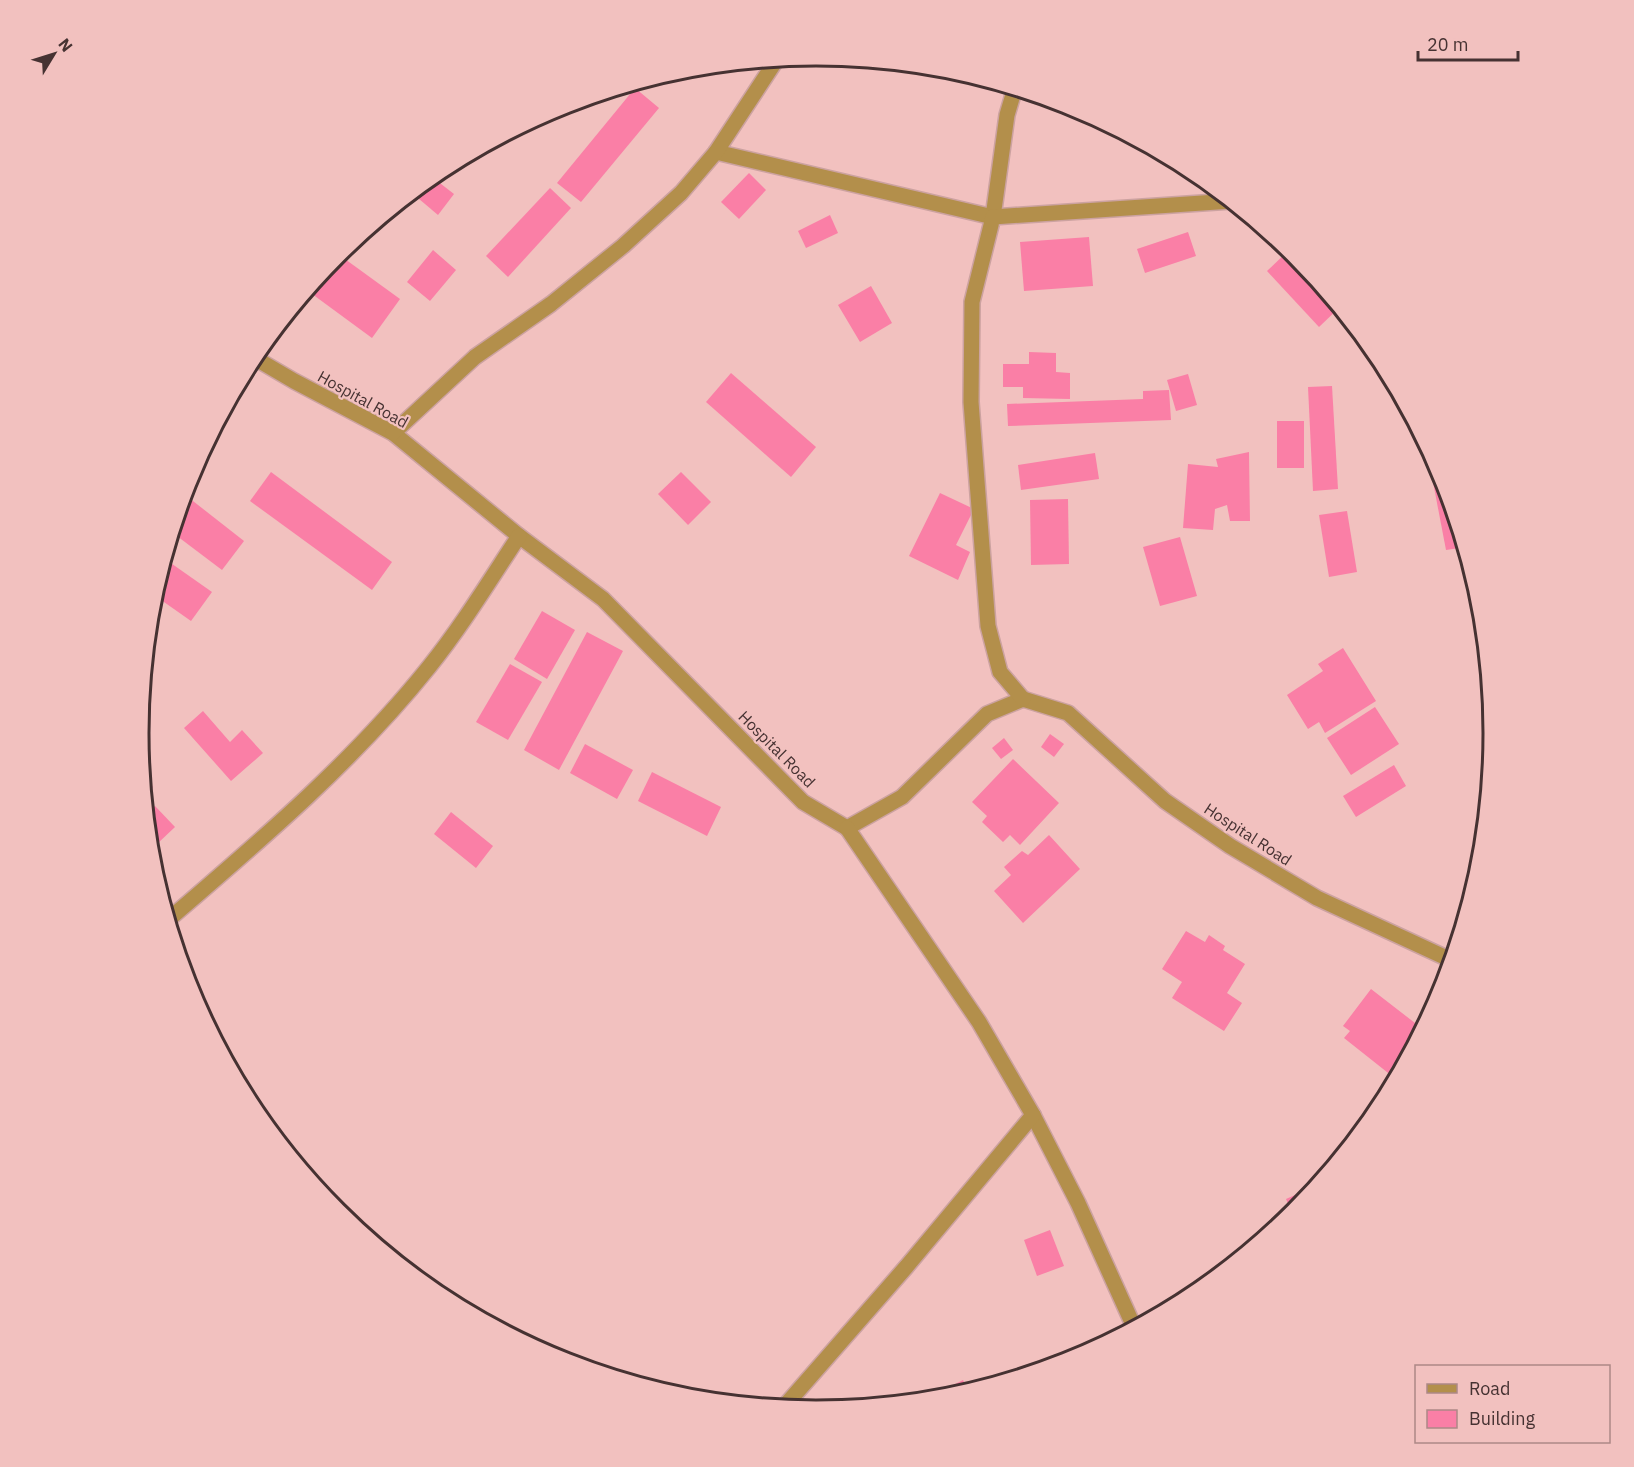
<svg xmlns="http://www.w3.org/2000/svg" width="1634" height="1467" font-family="'IBM Plex Sans',sans-serif">
	<rect width="100%" height="100%" fill="#f2c1bf"/>
	<g fill="#fa7fa6">
		<path d="M635,88l24,20 -78,94 -24,-19z"/>
		<path d="M749,173l17,17 -27,29 -18,-17z"/>
		<path d="M432,177l22,17 -16,21 -26,-22z"/>
		<path d="M550,188l21,20 -63,69 -22,-21z"/>
		<path d="M830,215l8,18 -32,15 -8,-17z"/>
		<path d="M1188,232l8,24 -51,17 -8,-24z"/>
		<path d="M1089,237l4,49 -69,5 -4,-49z"/>
		<path d="M1290,249l50,58 -21,20 -52,-56z"/>
		<path d="M433,250l23,20 -26,31 -23,-19z"/>
		<path d="M338,254l62,45 -28,39 -64,-47z"/>
		<path d="M871,286l21,37 -32,19 -22,-37z"/>
		<path d="M1029,352l27,1v19l14,1v26l-47,-1v-11h-20v-23h26z"/>
		<path d="M731,373l85,74 -25,30 -85,-75z"/>
		<path d="M1188,374l9,31 -21,6 -9,-31z"/>
		<path d="M1332,386l6,103 -25,2 -5,-104z"/>
		<path d="M1169,390l2,30 -163,6 -1,-22 136,-5v-8z"/>
		<rect x="1277" y="421" width="27" height="47"/>
		<path d="M1249,452l1,69h-20l-3,-16 -12,4 -2,21 -30,-2 5,-64 30,3 -2,-8z"/>
		<path d="M1095,453l4,26 -78,11 -3,-25z"/>
		<path d="M271,472l121,90 -20,28 -122,-89z"/>
		<path d="M681,472l30,30 -23,23 -30,-31z"/>
		<path d="M1445,480l21,67 -20,3 -13,-68z"/>
		<path d="M940,493l34,16 -18,36 14,7 -12,28 -49,-24z"/>
		<path d="M184,494l60,47 -22,29 -49,-37z"/>
		<path d="M1068,499l1,65 -38,1 -1,-65z"/>
		<path d="M1347,511l10,61 -28,5 -10,-62z"/>
		<path d="M1180,537l17,59 -37,10 -17,-59z"/>
		<path d="M165,559l47,33 -21,29 -37,-26z"/>
		<path d="M542,611l33,19 -28,49 -33,-20z"/>
		<path d="M587,632l36,19 -64,119 -35,-20z"/>
		<path d="M1343,648l33,53 -51,32 -6,-11 -11,7 -21,-34 36,-24 -5,-7z"/>
		<path d="M510,664l32,18 -34,58 -32,-18z"/>
		<path d="M1375,707l24,37 -48,31 -24,-37z"/>
		<path d="M203,711l27,31 12,-12 21,23 -32,28 -47,-53z"/>
		<path d="M1050,734l14,10 -10,13 -13,-10z"/>
		<path d="M1004,738l9,12 -12,9 -9,-11z"/>
		<path d="M585,744l48,26 -16,29 -47,-26z"/>
		<path d="M1013,759l46,44 -39,42 -10,-10 -7,7 -21,-20 5,-6 -15,-14z"/>
		<path d="M1394,765l12,21 -50,31 -13,-21z"/>
		<path d="M652,772l69,35 -14,29 -69,-35z"/>
		<path d="M143,778l10,9 -8,8z"/>
		<path d="M155,806l20,21 -18,17 -8,-8 -2,-22z"/>
		<path d="M451,812l42,34 -17,22 -42,-34z"/>
		<path d="M1049,835l31,34 -57,54 -29,-32 17,-16 -7,-8 18,-16 6,4z"/>
		<path d="M1186,931l19,11 4,-7 16,11 -2,4 22,14 -18,29 15,10 -18,28 -52,-33 10,-16 -20,-13z"/>
		<path d="M1371,989l53,41 -27,50 -53,-42 6,-7 -7,-5z"/>
		<path d="M1320,1184l-24,29 -3,2 -7,-16z"/>
		<path d="M1050,1230l14,36 -27,10 -13,-36z"/>
		<path d="M963,1380l6,12 -20,7 -27,2z"/>
	</g>
	<g fill="none" stroke-linecap="round" stroke-linejoin="round">
		<defs>
			<g id="minor">
				<path d="M716,152l277,65 14,-102 8,-27"/>
				<path d="M253,357l41,24 99,52 126,103 84,63 200,203 44,26 55,-31 85,-83 36,-15 45,14 97,88 65,45 87,52 136,63"/>
				<path d="M393,433l82,-76 76,-53 72,-58 58,-53 35,-41 61,-93"/>
				<path d="M1023,699l-23,-27 -12,-46 -17,-224 1,-100 21,-85 239,-16"/>
				<path d="M847,828l132,194 54,93 45,88 57,126"/>
				<path d="M168,920c92,-79 185,-158 261,-253 33,-41 61,-87 90,-131"/>
				<path d="M783,1408l124,-142 126,-151"/>
			</g>
		</defs>
		<use href="#minor" stroke="#cca2a0" stroke-width="18"/>
		<use href="#minor" stroke="#b38f4b" stroke-width="15"/>
	</g>
	<g text-anchor="middle" dominant-baseline="central" stroke-width="4.5" stroke-linejoin="round" paint-order="stroke">
		<g font-size="16" fill="#463232" stroke="#f2c1bf">
			<text transform="translate(363 399) rotate(29)">Hospital Road</text>
			<text transform="translate(777 749) rotate(45)">Hospital Road</text>
			<text transform="translate(1248 834) rotate(33)">Hospital Road</text>
		</g>
	</g>
	<path d="M0 0H1634V1467H0ZM149 733a667 667 0 1 1 1334 0a667 667 0 1 1-1334 0Z" fill="#f2c1bf" fill-rule="evenodd"/>
	<path fill="none" stroke="#463232" stroke-width="3" d="M149 733a667 667 0 1 1 1334 0a667 667 0 1 1-1334 0Z"/>
	<rect x="1415" y="1365" width="195" height="78" fill="#f2c1bf" stroke="#ad8887" stroke-width="1.5"/>
	<rect x="1427" y="1384" width="30" height="9" fill="#b38f4b" stroke="#ad8887" stroke-width="1.5"/>
	<text x="1469" y="1395" font-size="18" fill="#463232">Road</text>
	<rect x="1427" y="1410" width="30" height="18" fill="#fa7fa6" stroke="#ad8887" stroke-width="1.5"/>
	<text x="1469" y="1425" font-size="18" fill="#463232">Building</text>
	<g transform="translate(54 54) rotate(52)" stroke="#f2c1bf" stroke-width="4.5" paint-order="stroke">
	<path d="M0-4.5L10 22L0 15L-10 22Z" fill="#463232"/>
	<text y="-9" font-size="16" font-weight="bold" text-anchor="middle" fill="#463232">N</text>
	</g>
	<path d="M1418 51v9h100v-9" fill="none" stroke="#463232" stroke-width="3"/>
	<text x="1427" y="51" font-size="18" fill="#463232" stroke="#f2c1bf" stroke-width="4.5" paint-order="stroke">20 m</text>
</svg>
